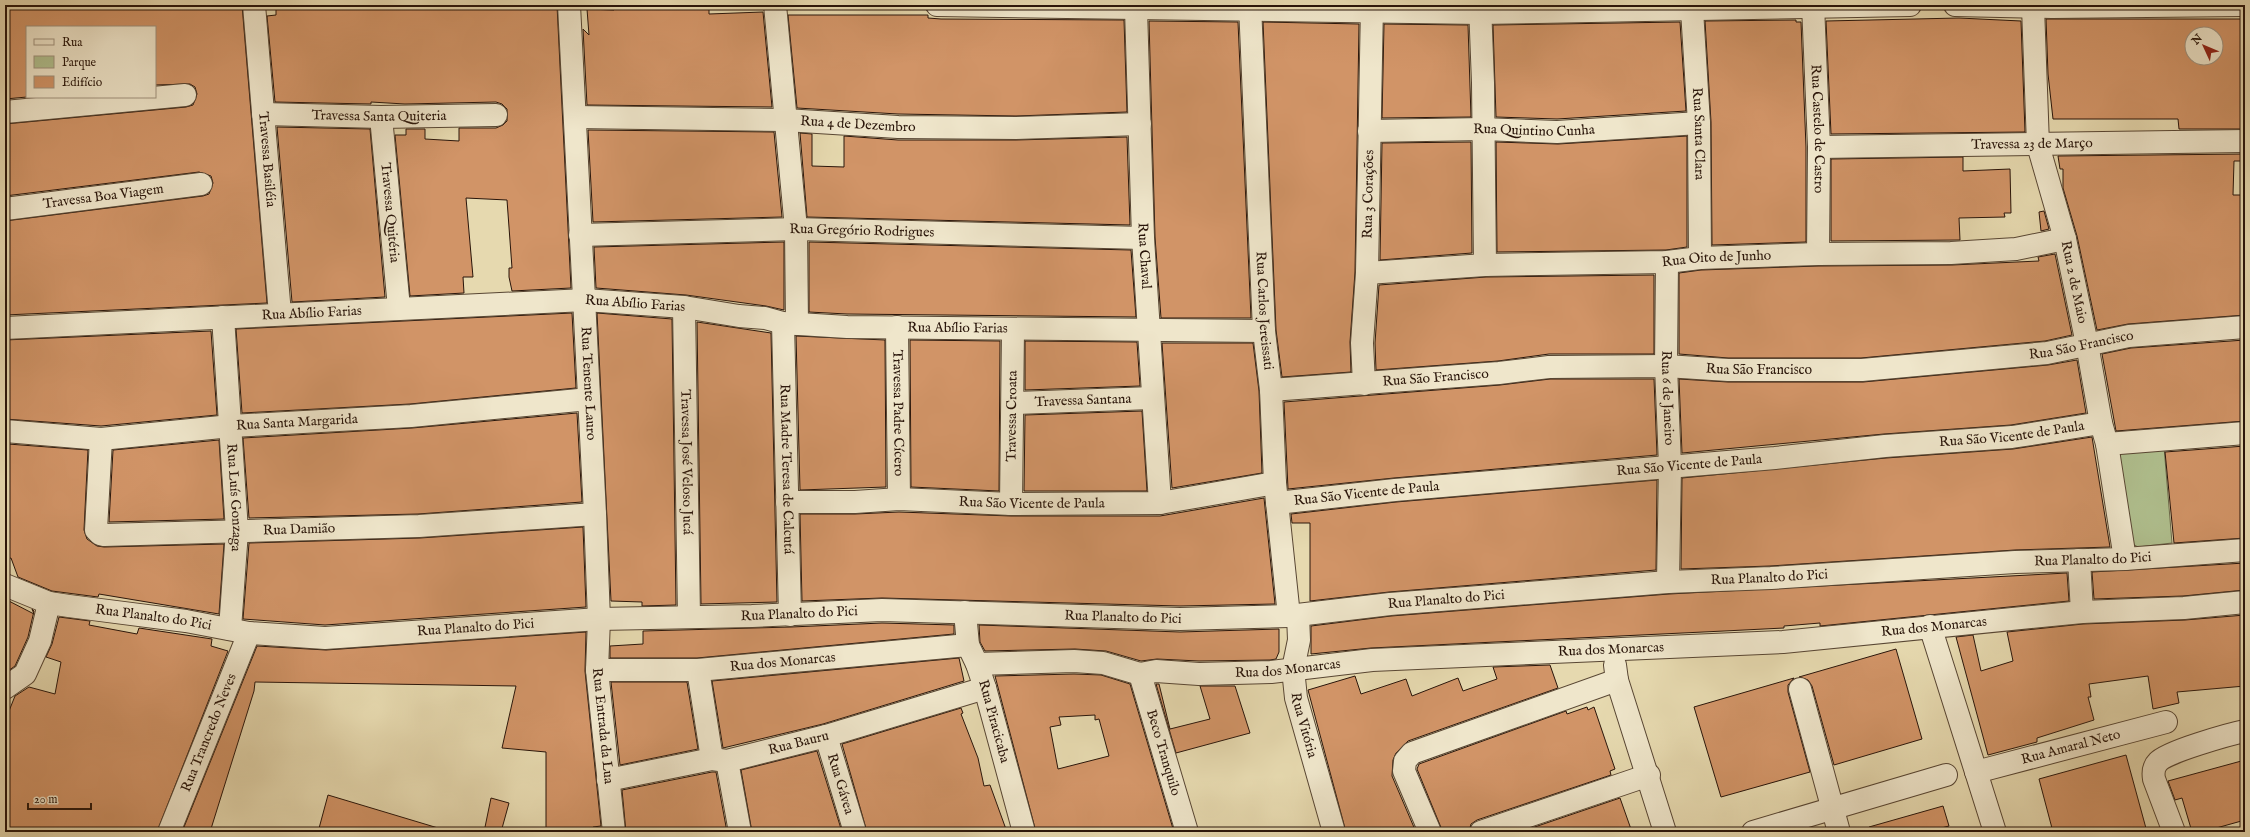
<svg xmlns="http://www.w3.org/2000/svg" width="2250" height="837" font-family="'IM FELL English',serif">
	<rect width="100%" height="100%" fill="#e6d9af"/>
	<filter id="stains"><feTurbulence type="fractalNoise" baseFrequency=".005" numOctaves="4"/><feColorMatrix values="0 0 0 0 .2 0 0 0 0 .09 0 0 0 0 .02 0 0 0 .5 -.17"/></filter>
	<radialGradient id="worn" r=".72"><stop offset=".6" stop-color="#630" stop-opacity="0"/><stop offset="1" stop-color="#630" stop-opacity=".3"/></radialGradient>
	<path fill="#b0c08f" stroke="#6c6a4c" d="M2164,447l8,96 -34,4 -7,-4 -14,-87 4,-4z"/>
	<g fill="#d19467" stroke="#29150a" fill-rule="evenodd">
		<path d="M5,5h237l25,298 -262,12v-94l198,-25 6,-2 4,-11 -2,-7 -12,-4 -194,24v-72l181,-17 7,-2 4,-11 -2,-7 -5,-3 -35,1v-58h-128v70l-22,2z"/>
		<path d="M276,5l220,1v1l61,-2 14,283 -59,3 -3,-14v-9h3l-5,-68 -41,-2 7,79h-10l1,16 -54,3 -15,-161h11v-6h19v10l34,2v-13h37l7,-3 4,-4v-12l-5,-5 -6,-2 -91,2 -34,-2v2l-96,-2 -8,-86 9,-1z"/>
		<path d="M614,6l95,3v5l54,-2 9,95 -185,-2 -4,-76 6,6 -2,-26 27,1z"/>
		<path d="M788,15h140v3l13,1 183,1 3,92 -111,4 -118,-2 -101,-6z"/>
		<path d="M1959,18l62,3 4,111 -194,2 -5,-113z"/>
		<path d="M2046,19h199v110h-66l-1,-10h-125l-5,-45zM2192,34h24v24h-24z"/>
		<path d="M1796,20v2h5l5,125v95l-94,3 -1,-123 -6,-101z"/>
		<path d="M1149,21l89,1 13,296h-90l-6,-81z"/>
		<path d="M1263,22l96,2 -4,248 -5,70 1,30 -69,5 -6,-47z"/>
		<path d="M1680,22l6,89 -129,8 -61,-2 -3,-92z"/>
		<path d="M1384,24l84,1 3,92 -89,1z"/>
		<path d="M277,127l93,2 15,168 -93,5z"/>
		<path d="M588,130l186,2 8,85 -189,5z"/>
		<path d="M800,133l12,1v32l32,1v-31l54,4h118l111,-3 3,88 -323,-8z"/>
		<path d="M1687,136v111l-21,3 -169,2 -1,-110 62,2z"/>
		<path d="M1471,142l1,111 -92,7 2,-117z"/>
		<path d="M2245,154v7h-11l-1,34h12v120l-117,9 -31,6 -20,-94 -14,-48v-19h-3l-2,-13z"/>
		<path d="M1963,157v14l47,-2 1,44h-7l1,4 -46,1 1,22 -129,1v-82z"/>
		<path d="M2044,211l5,18 -8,2 -2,-19z"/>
		<path d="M784,242v68l-18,-4 -80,-11 -90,-7 -2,-41z"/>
		<path d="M809,242l322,8 5,67 -289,-3 -38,-2z"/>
		<path d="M2055,254l17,81 -27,6 -184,17h-133l-49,-4v-81l22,-3 117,-4 134,-1 87,-4 -1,-4z"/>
		<path d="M1654,275v79h-105l-51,7 -122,9 -1,-27 4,-58 107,-8z"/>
		<path d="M572,313l4,75 -166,16 -168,9 -6,-84z"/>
		<path d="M597,313l75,6 4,286 -34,1v-4l-31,-1z"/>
		<path d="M697,322l74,11 6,269 -76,2z"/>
		<path d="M211,331l6,84 -116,11 -96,-7v-79z"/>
		<path d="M796,336l89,4 1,147 -86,3z"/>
		<path d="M910,340l90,1 -1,150 -88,-4z"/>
		<path d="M2245,340v81l-129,10 -14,-77 29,-6z"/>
		<path d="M1025,341l112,1 3,44 -115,4z"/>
		<path d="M1162,343h91l6,48 3,82 -90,15z"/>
		<path d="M2077,360l9,53 -75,12 -127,9 -202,19 -3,-74 49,3h135l185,-17z"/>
		<path d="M1550,379h104l3,76 -263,23 -106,11 -4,-87 216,-17z"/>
		<path d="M1142,411l5,80h-123l1,-76z"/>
		<path d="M577,413l5,89 -164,12 -169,4 -6,-80 169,-10z"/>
		<path d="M2092,437l18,110 -95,3 -245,16 -89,3 1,-91 204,-20 127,-9z"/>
		<path d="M219,440l5,79 -115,3 4,-72z"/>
		<path d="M8,444l80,6 -4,80 3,9 10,7 7,1 120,-3 -5,70 -120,-20 -1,3 -46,-6 -34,-14 -7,-19 -6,1z"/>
		<path d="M2245,446v92l-71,5 -9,-91z"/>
		<path d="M1657,480l-1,90 -267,22 -79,9v-78h-18l-1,-9 105,-12z"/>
		<path d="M1264,498l11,106 -95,2 -298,-8 -80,3 -2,-87h55l44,-2 112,4h149z"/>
		<path d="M583,527l3,80 -261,18 -82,-6 6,-76 171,-5z"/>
		<path d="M2245,563v27l-62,6 -89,3 -2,-27z"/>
		<path d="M2067,573l2,28 -249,25v-3l-36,3v2l-60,3 -353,17 -60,6v-28l80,-10 278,-22z"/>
		<path d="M5,599l29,15 -2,-5 2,2 -6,26 -13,29 -10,7z"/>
		<path d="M2245,615v71l-68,6 2,11 -26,6 -5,-33 -59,8 2,13h-3l6,23 -57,18v4l-49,13 -32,-118 17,-2 8,36 32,-10 -6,-29 76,-8 102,-4z"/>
		<path d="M59,617l31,4 -1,4 48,9 2,-6 73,11 -1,7 17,5 -71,181h-152v-111l10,-25 14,-9 26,7 6,-32 -15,-5 6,-13z"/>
		<path d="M882,623l72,2v9l-257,24h-87v-12l33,-2v-13l148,-4z"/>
		<path d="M979,625l201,7 99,-3v23l-3,7 -6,1 -71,1 -42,-2 -16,2 -35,-10 -31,-2 -90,2 -5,-9z"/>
		<path d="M586,632l-1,39 16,155 -8,1v5h-34v-2l-13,1v-79l-44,-4 14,-62 -261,-4 -1,9 -44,141h-28l75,-186 69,4z"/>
		<path d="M1896,649l26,90 -88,26 -22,-79 -4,-6 -9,-3z"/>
		<path d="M959,658l5,23 -141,43 -100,24 -11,-67z"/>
		<path d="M1550,665l8,23 -150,53 -12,12 -3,7 -1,16 24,56h-70l-38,-142 47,-14 6,18 45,-15 6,17 46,-18 5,13 34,-12 -4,-12z"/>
		<path d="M1074,674l27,1 29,9 44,148h-138l-41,-156zM1095,715v5l4,-1 10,37 -51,13 -8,-42 11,-2 -2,-8z"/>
		<path d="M1794,678l-6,7v7l22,80 -89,25 -27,-90z"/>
		<path d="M611,682h76l11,67 -78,16z"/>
		<path d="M1156,684h3l11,45 40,-10 -10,-33h35l15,47 -74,20z"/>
		<path d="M1587,707l1,3 6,-3 21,62 -5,2 1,4 -134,45 -6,4 -2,8h-25l-2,-2 -25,-61 2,-5 147,-53 1,3z"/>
		<path d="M961,708l2,5 -2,1 17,44 6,28 6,-1 17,47h-140l-25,-88z"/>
		<path d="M817,751l25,81h-90l-11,-62z"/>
		<path d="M2126,755l21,77h-94l-14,-53z"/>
		<path d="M2245,760v60l-43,12h-10l-10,-34 -7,2 -7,-19z"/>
		<path d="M712,772h4l11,60h-101l-4,-42z"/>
		<path d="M328,795l110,33 -1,4h-119z"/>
		<path d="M491,798l18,5 -8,29h-17z"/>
		<path d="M1620,798l12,34h-112z"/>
		<path d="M1943,806l6,20 -23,6h-57v-5z"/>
	</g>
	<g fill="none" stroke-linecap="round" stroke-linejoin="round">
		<defs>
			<g id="street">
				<path id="s1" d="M254,5l26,309"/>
				<path id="s2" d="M569,5l26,509 4,105 -2,51 17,162"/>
				<path d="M775,5l21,224 1,95"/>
				<path d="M937,5l543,8 430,-8"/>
				<path id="s3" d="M1250,5l14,326 7,59 4,93 14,133"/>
				<path d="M1480,5l3,78 2,182"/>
				<path id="s4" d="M1813,5l6,142 -1,107"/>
				<path d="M1955,5l97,2 191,-2"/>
				<path id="s5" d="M2033,7l5,138 27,94 22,105 14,79 6,21 18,115"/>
				<path id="s6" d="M1136,9l7,229 17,265"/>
				<path id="s7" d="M1692,10l7,113 1,135"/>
				<path d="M5,112l180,-17"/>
				<path id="s8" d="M263,114l118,3 115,-2"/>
				<path id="s9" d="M381,117l18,191"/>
				<path id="s10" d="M575,117l210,3 113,7 118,1 124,-4"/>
				<path id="s11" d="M1369,131l114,-2 74,3 142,-9"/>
				<path id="s12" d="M1819,147l426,-6"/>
				<path id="s13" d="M5,209l196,-25"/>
				<path id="s14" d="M580,235l216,-6 347,9"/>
				<path id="s15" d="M1667,262l-1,104 4,100 -2,116"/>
				<path id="s16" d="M1367,273l118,-8 182,-3 33,-4 118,-4 133,-1 65,-4 49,-10"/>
				<path id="s17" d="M684,307l5,310"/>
				<path id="s18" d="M223,317l14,214 -7,98"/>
				<path id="s19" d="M783,323l7,292"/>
				<path id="s20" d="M897,327l2,172"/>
				<path id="s21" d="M5,328l580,-28 99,7 55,9 26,2 18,5 64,4 417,4"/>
				<path id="s22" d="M1364,384l-2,-41 5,-70 5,-268"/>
				<path id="s23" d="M1271,390l228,-17 50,-6 117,-1 62,4h134l185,-17 82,-17 116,-9"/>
				<path id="s24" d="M1013,403l139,-5"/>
				<path id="s25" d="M5,431l96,8 130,-13 180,-10 178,-17"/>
				<path id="s26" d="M101,439l-5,91 4,4 4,1 315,-9 176,-12"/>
				<path d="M2107,444l138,-11"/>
				<path id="s27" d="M787,502h68l44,-3 112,5 149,-1 115,-20"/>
				<path id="s28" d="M1277,503l118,-13 380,-32 110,-12 127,-9 89,-14"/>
				<path id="s29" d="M1011,504l2,-175"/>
				<path d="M2079,560l3,52"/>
				<path id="s30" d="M5,585l44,18 20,3 117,15 63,12 76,5 274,-19 153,-3 130,-6 298,9 109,-3 101,-12 278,-22 103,-4 244,-16 110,-3 120,-9"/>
				<path id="s31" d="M965,612l3,33 9,19 8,24 39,144"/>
				<path id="s32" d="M1298,615l1,25 -6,29 3,29 38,134"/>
				<path d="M1930,626l65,206"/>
				<path id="s33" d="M977,664l97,-3 29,2 37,11 16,-3 43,3 72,-2 101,-12 411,-18 299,-30 102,-4 61,-6"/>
				<path d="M1615,665l2,15 48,152"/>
				<path id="s34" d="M597,670h101l270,-25"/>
				<path d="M698,670l14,89"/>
				<path id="s35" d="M1140,674l47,158"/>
				<path d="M5,688l20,-14 15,-33 9,-38"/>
				<path d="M1800,689l39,143"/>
				<path id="s36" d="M826,736l29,96"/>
				<path d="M727,761l13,71"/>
				<path id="s37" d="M1976,772l190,-50"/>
				<path id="s38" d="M608,780l104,-21 15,2 99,-25 159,-48"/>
				<path id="s39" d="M169,832l80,-199"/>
				<path d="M1430,832l-26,-61 1,-10 7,-8 205,-73"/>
				<path d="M1481,832l168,-57"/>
				<path d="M1753,832l193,-57"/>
				<path d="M2174,832l-20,-53c-1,-6 -1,-12 4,-17 8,-10 72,-28 87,-31"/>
			</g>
		</defs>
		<use href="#street" stroke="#584633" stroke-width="24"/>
		<use href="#street" stroke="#efe6cb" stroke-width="22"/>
	</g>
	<g text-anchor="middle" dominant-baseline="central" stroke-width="3" stroke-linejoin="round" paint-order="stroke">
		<g font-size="14" fill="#29150a" stroke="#efe6cb">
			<text stroke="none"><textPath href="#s8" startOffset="116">Travessa Santa Quiteria</textPath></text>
			<text stroke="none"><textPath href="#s10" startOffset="283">Rua 4 de Dezembro</textPath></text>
			<text stroke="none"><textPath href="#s4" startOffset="124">Rua Castelo de Castro</textPath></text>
			<text stroke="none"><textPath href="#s11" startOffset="165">Rua Quintino Cunha</textPath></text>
			<text stroke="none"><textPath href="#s7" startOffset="124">Rua Santa Clara</textPath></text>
			<text stroke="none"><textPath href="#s12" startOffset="213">Travessa 23 de Março</textPath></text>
			<text stroke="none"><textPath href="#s1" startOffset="155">Travessa Basiléia</textPath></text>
			<text stroke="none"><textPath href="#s22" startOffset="190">Rua 3 Corações</textPath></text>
			<text stroke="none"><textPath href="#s13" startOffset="99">Travessa Boa Viagem</textPath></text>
			<text stroke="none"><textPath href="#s9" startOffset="96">Travessa Quitéria</textPath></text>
			<text stroke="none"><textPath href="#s14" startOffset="282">Rua Gregório Rodrigues</textPath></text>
			<text stroke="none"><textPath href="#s6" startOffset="247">Rua Chaval</textPath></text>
			<text stroke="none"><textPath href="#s16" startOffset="350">Rua Oito de Junho</textPath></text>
			<text stroke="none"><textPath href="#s5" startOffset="280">Rua 2 de Maio</textPath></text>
			<text stroke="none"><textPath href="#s21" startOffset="631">Rua Abílio Farias</textPath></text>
			<text stroke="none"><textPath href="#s3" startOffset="306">Rua Carlos Jereissati</textPath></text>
			<text stroke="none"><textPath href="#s21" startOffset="307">Rua Abílio Farias</textPath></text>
			<text stroke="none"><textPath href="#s21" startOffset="955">Rua Abílio Farias</textPath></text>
			<text stroke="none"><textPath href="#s23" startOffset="813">Rua São Francisco</textPath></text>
			<text stroke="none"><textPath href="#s23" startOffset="489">Rua São Francisco</textPath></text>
			<text stroke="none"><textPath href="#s23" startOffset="165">Rua São Francisco</textPath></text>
			<text stroke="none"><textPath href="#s2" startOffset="379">Rua Tenente Lauro</textPath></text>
			<text stroke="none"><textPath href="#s15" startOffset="136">Rua 6 de Janeiro</textPath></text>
			<text stroke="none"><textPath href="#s24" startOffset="70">Travessa Santana</textPath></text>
			<text stroke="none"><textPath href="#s20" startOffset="86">Travessa Padre Cícero</textPath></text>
			<text stroke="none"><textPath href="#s29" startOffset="88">Travessa Croata</textPath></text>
			<text stroke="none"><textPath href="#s25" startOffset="293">Rua Santa Margarida</textPath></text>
			<text stroke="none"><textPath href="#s28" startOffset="738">Rua São Vicente de Paula</textPath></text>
			<text stroke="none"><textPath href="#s17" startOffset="155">Travessa José Veloso Jucá</textPath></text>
			<text stroke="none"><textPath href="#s28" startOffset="414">Rua São Vicente de Paula</textPath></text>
			<text stroke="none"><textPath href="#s19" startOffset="146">Rua Madre Teresa de Calcutá</textPath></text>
			<text stroke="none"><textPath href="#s28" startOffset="90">Rua São Vicente de Paula</textPath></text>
			<text stroke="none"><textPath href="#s18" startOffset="181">Rua Luís Gonzaga</textPath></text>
			<text stroke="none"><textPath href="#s27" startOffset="245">Rua São Vicente de Paula</textPath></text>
			<text stroke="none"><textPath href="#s26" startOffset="296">Rua Damião</textPath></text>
			<text stroke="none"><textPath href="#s30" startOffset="2097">Rua Planalto do Pici</textPath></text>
			<text stroke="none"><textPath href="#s30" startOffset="1773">Rua Planalto do Pici</textPath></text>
			<text stroke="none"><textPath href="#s30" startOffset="1449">Rua Planalto do Pici</textPath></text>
			<text stroke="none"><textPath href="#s30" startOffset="801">Rua Planalto do Pici</textPath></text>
			<text stroke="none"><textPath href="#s30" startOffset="1125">Rua Planalto do Pici</textPath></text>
			<text stroke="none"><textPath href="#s30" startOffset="153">Rua Planalto do Pici</textPath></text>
			<text stroke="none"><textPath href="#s33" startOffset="961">Rua dos Monarcas</textPath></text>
			<text stroke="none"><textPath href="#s30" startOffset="477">Rua Planalto do Pici</textPath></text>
			<text stroke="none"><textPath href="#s33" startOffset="637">Rua dos Monarcas</textPath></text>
			<text stroke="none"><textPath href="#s34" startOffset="186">Rua dos Monarcas</textPath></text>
			<text stroke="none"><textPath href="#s33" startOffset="313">Rua dos Monarcas</textPath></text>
			<text stroke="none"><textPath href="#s31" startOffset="114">Rua Piracicaba</textPath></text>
			<text stroke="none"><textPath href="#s32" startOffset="112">Rua Vitória</textPath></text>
			<text stroke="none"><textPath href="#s2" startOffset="722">Rua Entrada da Lua</textPath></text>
			<text stroke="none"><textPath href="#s39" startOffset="107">Rua Trancredo Neves</textPath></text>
			<text stroke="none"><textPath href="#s38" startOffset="195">Rua Bauru</textPath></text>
			<text stroke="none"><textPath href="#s37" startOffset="98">Rua Amaral Neto</textPath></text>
			<text stroke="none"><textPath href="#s35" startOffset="82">Beco Tranquilo</textPath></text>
			<text stroke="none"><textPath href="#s36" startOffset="50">Rua Gávea</textPath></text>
		</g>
	</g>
	<rect width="2250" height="837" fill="none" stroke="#e6d9af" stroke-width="20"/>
	<rect x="6" y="6" width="2238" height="825" fill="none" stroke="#29150a" stroke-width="2"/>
	<rect x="10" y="10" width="2230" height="817" fill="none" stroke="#29150a"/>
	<rect x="26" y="26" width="130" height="72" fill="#efe6cb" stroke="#a0927e"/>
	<rect x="34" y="39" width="20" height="6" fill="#efe6cb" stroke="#a0927e"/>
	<text x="62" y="46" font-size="12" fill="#29150a">Rua</text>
	<rect x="34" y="56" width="20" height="12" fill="#b0c08f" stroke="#a0927e"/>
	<text x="62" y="66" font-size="12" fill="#29150a">Parque</text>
	<rect x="34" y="76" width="20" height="12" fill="#d19467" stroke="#a0927e"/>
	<text x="62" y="86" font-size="12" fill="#29150a">Edifício</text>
	<g transform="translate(2204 46) rotate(314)"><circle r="19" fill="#efe6cb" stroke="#a0927e"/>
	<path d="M0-3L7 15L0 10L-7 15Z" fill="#8f2418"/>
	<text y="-6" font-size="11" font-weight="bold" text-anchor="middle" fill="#29150a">N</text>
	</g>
	<path d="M28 803v6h63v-6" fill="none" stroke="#29150a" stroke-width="2"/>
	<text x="34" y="803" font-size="12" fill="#29150a" stroke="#efe6cb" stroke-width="3" paint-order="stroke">20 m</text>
	<rect width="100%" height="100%" filter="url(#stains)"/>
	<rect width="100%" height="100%" fill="url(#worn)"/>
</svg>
